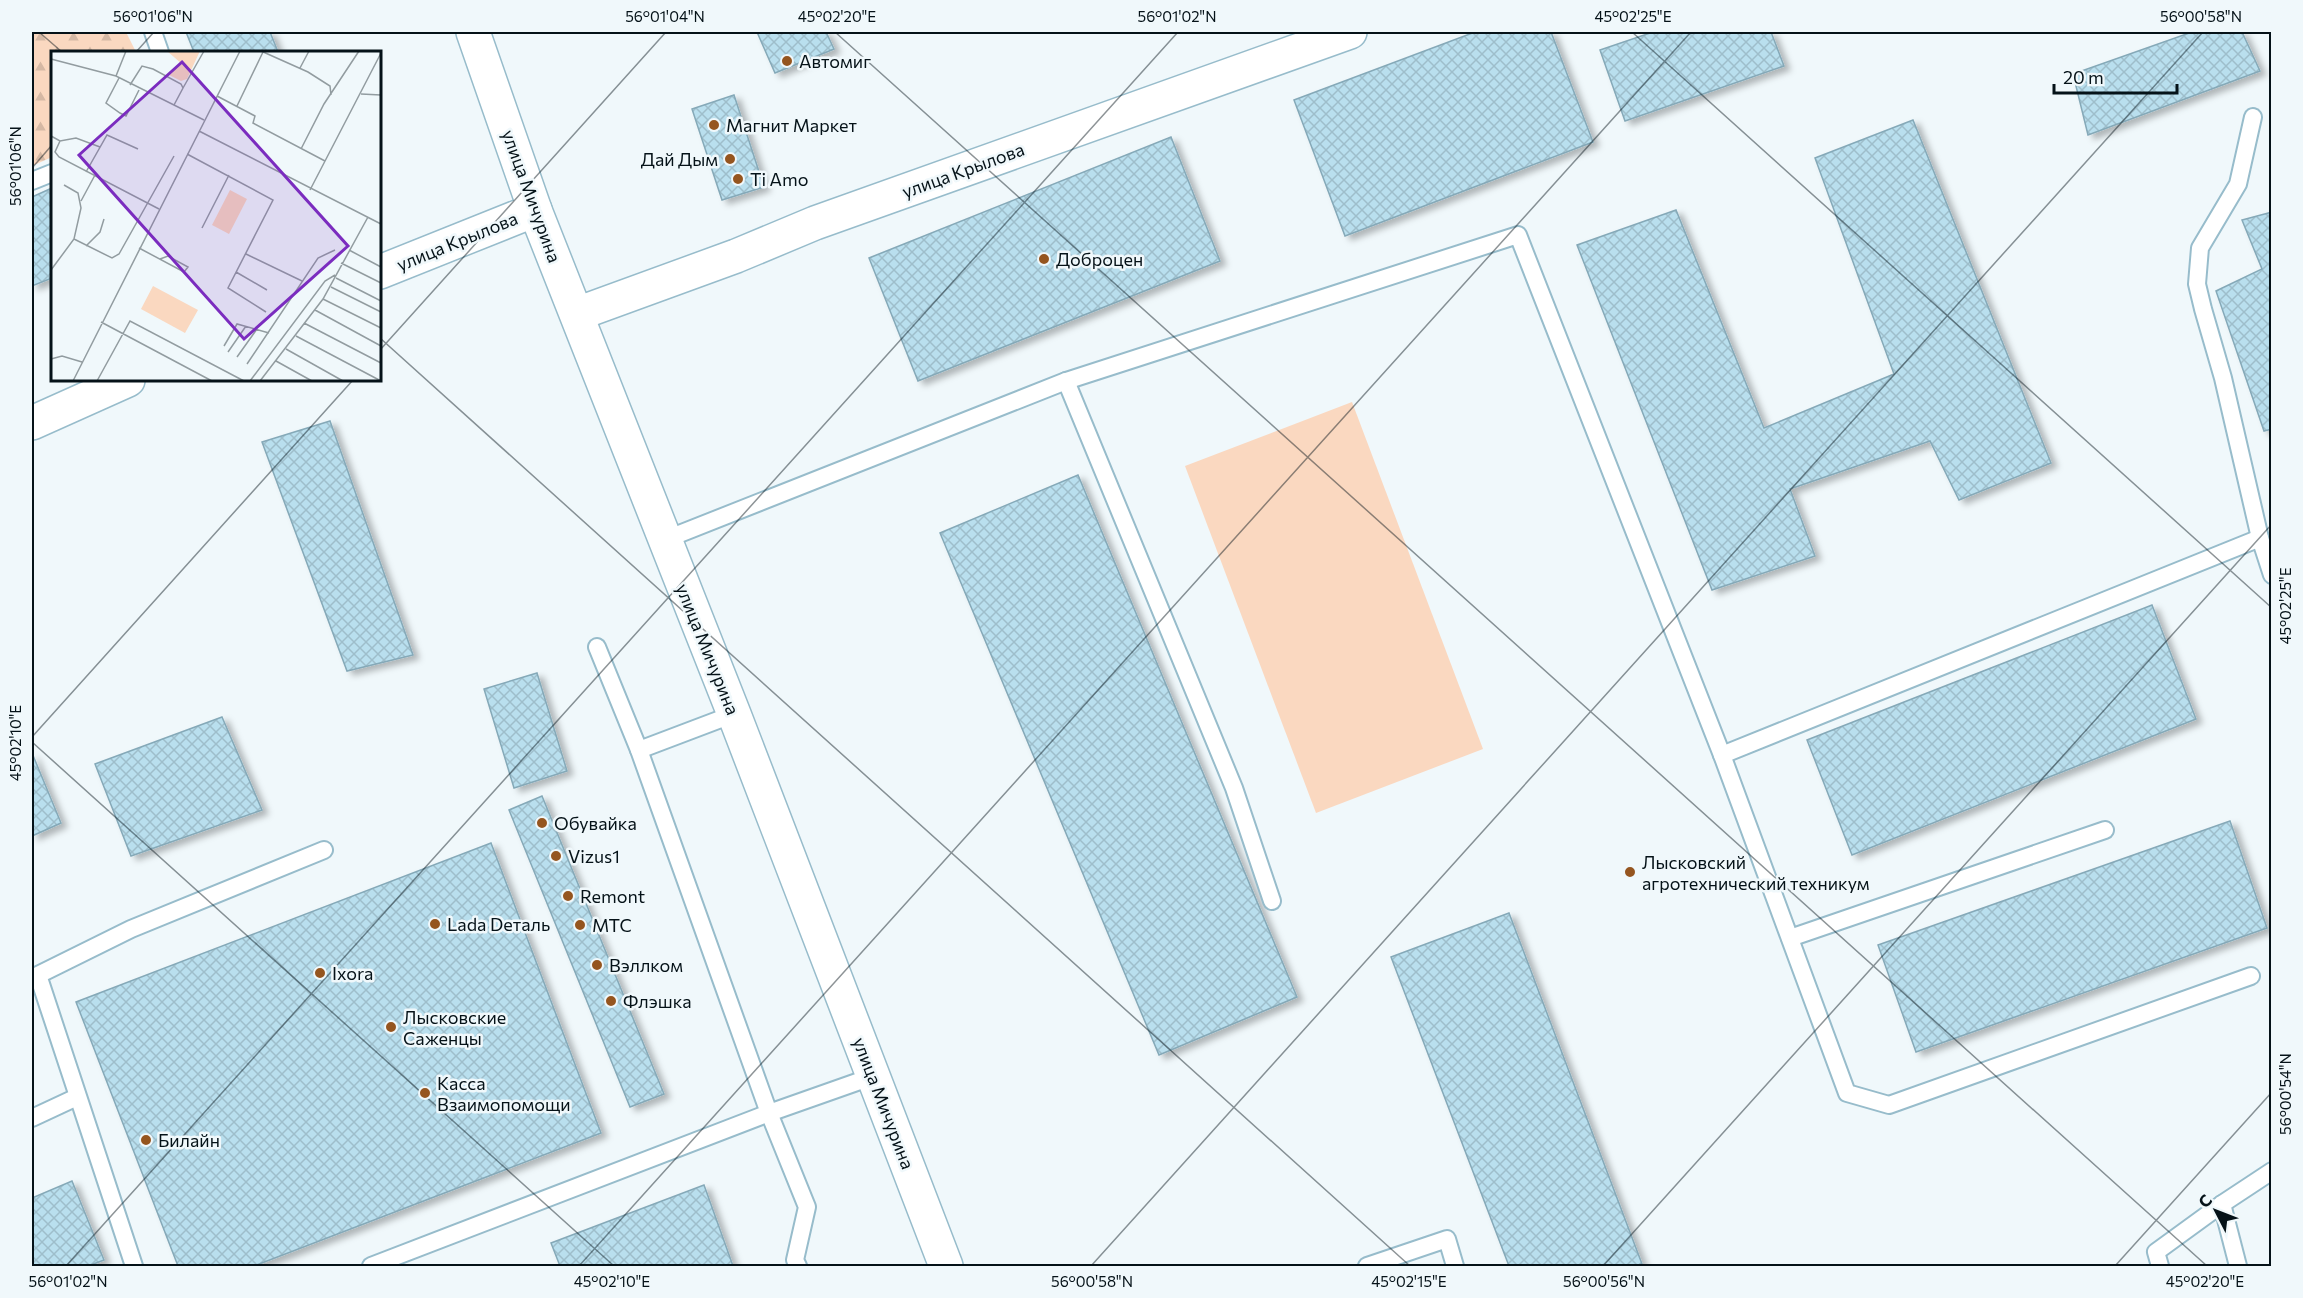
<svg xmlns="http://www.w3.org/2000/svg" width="2303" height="1298" font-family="Commissioner,sans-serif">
	<defs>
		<pattern id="forest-firs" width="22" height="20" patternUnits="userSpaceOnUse" patternTransform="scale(1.5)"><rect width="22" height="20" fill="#fad8c0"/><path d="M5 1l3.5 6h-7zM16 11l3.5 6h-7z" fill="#d5b8a4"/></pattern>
		<pattern id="building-cross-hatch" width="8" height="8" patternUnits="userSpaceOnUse" patternTransform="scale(1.5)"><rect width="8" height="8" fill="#b9dfee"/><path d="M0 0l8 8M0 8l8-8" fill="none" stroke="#9ebecb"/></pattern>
		<filter id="shadow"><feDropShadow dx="6" dy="4" stdDeviation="3" flood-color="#0004"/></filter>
	</defs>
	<rect width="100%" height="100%" fill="#f0f8fb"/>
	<path fill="url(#forest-firs)" d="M32,32h94l10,20h-84v105l-20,9z"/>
	<path fill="#fad8c0" d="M1352,402l131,347 -167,64 -131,-347z"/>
	<g fill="url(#building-cross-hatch)" stroke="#85a9b8" stroke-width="1.5" filter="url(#shadow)">
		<path d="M186,32h84l8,20h-84z"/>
		<path d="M757,32h69l8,17 -59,24z"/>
		<path d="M1475,32h76l42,110 -248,94 -51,-136z"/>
		<path d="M1653,32h118l13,34 -159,55 -25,-71z"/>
		<path d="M2192,32h50l18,39 -172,64 -15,-61z"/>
		<path d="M734,95l30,92 -42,13 -30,-91z"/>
		<path d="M1913,120l138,343 -92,37 -29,-59 -140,48 25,67 -103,34 -135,-345 99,-35 88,218 130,-54 -79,-216z"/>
		<path d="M1171,137l49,124 -302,120 -49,-123z"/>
		<path d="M52,188v90l-20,8v-89z"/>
		<path d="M2272,212v217l-8,2 -48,-140 46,-22 -20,-49z"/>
		<path d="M330,421l83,234 -66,16 -85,-229z"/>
		<path d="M1078,475l219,522 -138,58 -219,-522z"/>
		<path d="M2152,605l44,114 -344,136 -45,-115z"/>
		<path d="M537,673l30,98 -53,17 -30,-99z"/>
		<path d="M222,717l40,93 -131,46 -36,-92z"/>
		<path d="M32,753l29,70 -29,13z"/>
		<path d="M542,796l122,298 -34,13 -121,-297z"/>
		<path d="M2230,821l37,107 -351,124 -38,-107z"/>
		<path d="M491,843l110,290 -347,133h-76l-102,-264z"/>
		<path d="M1509,913l133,351 -8,2h-125l-118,-309z"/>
		<path d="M72,1181l32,79 -16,6h-56v-68z"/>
		<path d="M704,1185l29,81h-173l-9,-23z"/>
	</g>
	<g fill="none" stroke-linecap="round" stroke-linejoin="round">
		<defs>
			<g id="service">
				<path d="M153,32l7,20"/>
				<path d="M2253,117l-15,67 -38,64 -3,36 6,25 20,69 37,160 12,37"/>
				<path d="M32,181l20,-8"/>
				<path d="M1066,381l168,407 38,113"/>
				<path d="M664,540l402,-159 452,-146 204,520 125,338 42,12 362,-129"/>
				<path d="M597,647l42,103 130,363 38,94 -12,53 3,6"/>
				<path d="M639,750l95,-36"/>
				<path d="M1722,755l538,-217"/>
				<path d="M1790,938l315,-108"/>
				<path d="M32,1118l45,-21"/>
				<path d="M2222,1204l16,62"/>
				<path d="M134,1266l-96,-291 93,-46 193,-79"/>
				<path d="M371,1266l398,-153 105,-37"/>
				<path d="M1367,1266l80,-27 8,27"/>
				<path d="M2160,1266l-4,-14 66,-48 50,-33"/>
			</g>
			<g id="minor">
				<path d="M380,272l155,-62"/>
				<path d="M577,314l159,-58 79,-33 535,-191"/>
				<path d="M32,423l96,-43"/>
			</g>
			<path id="secondary" d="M473,32l62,178 199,504 212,552"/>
		</defs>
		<use href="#service" stroke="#97bccb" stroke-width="20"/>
		<use href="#minor" stroke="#97bccb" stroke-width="36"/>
		<use href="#secondary" stroke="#97bccb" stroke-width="36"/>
		<use href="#service" stroke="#fff" stroke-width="16"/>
		<use href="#minor" stroke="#fff" stroke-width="33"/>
		<use href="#secondary" stroke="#fff" stroke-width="33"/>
	</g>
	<path fill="none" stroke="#051218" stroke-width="1.5" stroke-opacity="0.45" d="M39,32l23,20M835,32l1372,1234M1632,32l640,576M136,52l18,-20M32,168l20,-23M380,338l1030,928M380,350l286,-318M32,737l321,-357M32,742l582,524M66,1266l1112,-1234M579,1266l1112,-1234M1091,1266l1112,-1234M1603,1266l669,-742M2115,1266l157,-174"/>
	<g fill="#95551f" stroke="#f0f8fb" stroke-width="2">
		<circle cx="787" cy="61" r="6"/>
		<circle cx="714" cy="125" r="6"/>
		<circle cx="730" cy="159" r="6"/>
		<circle cx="738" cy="179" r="6"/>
		<circle cx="1044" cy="259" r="6"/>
		<circle cx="542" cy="823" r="6"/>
		<circle cx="556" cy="856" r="6"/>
		<circle cx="1630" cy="872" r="6"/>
		<circle cx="568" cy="896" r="6"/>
		<circle cx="435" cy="924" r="6"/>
		<circle cx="580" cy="925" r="6"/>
		<circle cx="597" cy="965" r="6"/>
		<circle cx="320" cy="973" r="6"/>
		<circle cx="611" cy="1001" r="6"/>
		<circle cx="391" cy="1027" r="6"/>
		<circle cx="425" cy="1093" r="6"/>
		<circle cx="146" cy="1140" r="6"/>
	</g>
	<g text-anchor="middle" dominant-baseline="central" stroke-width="5" stroke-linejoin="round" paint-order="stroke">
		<g font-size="18" fill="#051218" stroke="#f0f8fb" text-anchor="start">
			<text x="799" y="61">Автомиг</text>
			<text x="726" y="125">Магнит Маркет</text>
			<text x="718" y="159" text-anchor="end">Дай Дым</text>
			<text x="750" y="179">Ti Amo</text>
			<text x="1056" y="259">Доброцен</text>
			<text x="554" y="823">Обувайка</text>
			<text x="568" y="856">Vizus1</text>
			<text x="1642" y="862">Лысковский<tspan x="1642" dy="21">агротехнический техникум</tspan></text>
			<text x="580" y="896">Remont</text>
			<text x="447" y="924">Lada Dеталь</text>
			<text x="592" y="925">МТС</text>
			<text x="609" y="965">Вэллком</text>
			<text x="332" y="973">Ixora</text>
			<text x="623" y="1001">Флэшка</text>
			<text x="403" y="1017">Лысковские<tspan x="403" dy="21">Саженцы</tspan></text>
			<text x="437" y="1083">Касса<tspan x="437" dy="21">Взаимопомощи</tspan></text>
			<text x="158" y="1140">Билайн</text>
		</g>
		<g font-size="18" fill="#051218" stroke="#f0f8fb">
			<text transform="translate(963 170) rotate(-20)">улица Крылова</text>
			<text transform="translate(532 196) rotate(70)">улица Мичурина</text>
			<text transform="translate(457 241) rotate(-22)">улица Крылова</text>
			<text transform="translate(708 649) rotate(68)">улица Мичурина</text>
			<text transform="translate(884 1103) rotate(69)">улица Мичурина</text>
		</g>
	</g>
	<g transform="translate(51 51)">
		<rect width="330" height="330" fill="#f0f8fb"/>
		<path d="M116,0h33l-13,28 -6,2 -14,-7 15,-10z" fill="#fad8c0"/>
		<path d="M179,139l17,9 -18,35 -17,-9zM102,235l45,24 -13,23 -44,-24z" fill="#fad8c0"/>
		<path fill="none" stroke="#929ca0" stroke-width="1.5" d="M210,0l47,21 22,14 1,9M0,8l65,17 88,44M249,17l9,-17M65,25l10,-25M68,27l-13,25 14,10 6,3 13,-26M79,34l12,-19 11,3 28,15 2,4 -9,17M132,37l21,-37M310,43l20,1M166,45l38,20 -2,7 72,38M186,55l26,-54M148,80l182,93M0,85l9,5 16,-3 24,9M9,90l-5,11 4,5 100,52M250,98l23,-45 35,-53M136,103l86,46 -45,88 38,24M35,121l21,-37 31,14M259,139l71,-137M30,150l14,-26M151,177l27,-53M23,188l38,19 7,-4 55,-98M35,195l14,-14 4,-13M88,197l45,24 4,-5 -20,-11 -8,3M298,199l32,17M195,203l56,27M290,212l40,20M0,219l23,-31 7,-31 -3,-15 -14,-8M185,221l31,18M285,227l45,23M280,236l50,25M272,248l58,29M264,259l66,36M50,271l111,59M253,272l77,40M245,285l85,45M173,295l13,-22 32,9M235,298l57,32M177,301l18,-26M186,306l20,-28M0,308l11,-3 20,6M225,310l36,20M196,313l71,-106 17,-8M22,330l167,-330M46,330l33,-60 114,60M199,330l75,-100 10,-6M209,330l63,-82 45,-82"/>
		<path fill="#7b2cbf" fill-opacity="0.15" stroke="#7b2cbf" stroke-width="3" d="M131,11l166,184 -104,93 -165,-184z"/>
		<rect width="330" height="330" fill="none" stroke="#051218" stroke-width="3"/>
	</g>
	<rect width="2303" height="1298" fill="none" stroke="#f0f8fb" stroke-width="66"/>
	<g transform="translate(2216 1211) rotate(312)" stroke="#f0f8fb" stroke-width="4.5" paint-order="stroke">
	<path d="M0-4.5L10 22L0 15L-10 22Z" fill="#051218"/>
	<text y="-9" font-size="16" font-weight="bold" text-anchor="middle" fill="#051218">С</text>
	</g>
	<path d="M2054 84v9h123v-9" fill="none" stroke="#051218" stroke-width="3"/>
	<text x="2063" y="84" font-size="18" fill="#051218" stroke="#f0f8fb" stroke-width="4.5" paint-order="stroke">20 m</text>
	<rect x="33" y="33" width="2237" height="1232" fill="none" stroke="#051218" stroke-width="2"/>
	<g font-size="15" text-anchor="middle" fill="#051218">
		<text x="153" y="22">56°01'06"N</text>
		<text x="665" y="22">56°01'04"N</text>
		<text x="837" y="22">45°02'20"E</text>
		<text x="1177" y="22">56°01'02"N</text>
		<text x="1633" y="22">45°02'25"E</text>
		<text x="2201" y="22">56°00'58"N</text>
		<text transform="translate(16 166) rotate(-90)" y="5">56°01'06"N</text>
		<text transform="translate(2286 606) rotate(-90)" y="5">45°02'25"E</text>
		<text transform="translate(16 743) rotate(-90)" y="5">45°02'10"E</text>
		<text transform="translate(2286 1094) rotate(-90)" y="5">56°00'54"N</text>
		<text x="68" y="1287">56°01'02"N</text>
		<text x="612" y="1287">45°02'10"E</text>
		<text x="1092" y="1287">56°00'58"N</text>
		<text x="1409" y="1287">45°02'15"E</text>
		<text x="1604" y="1287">56°00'56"N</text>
		<text x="2205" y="1287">45°02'20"E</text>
	</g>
</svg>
